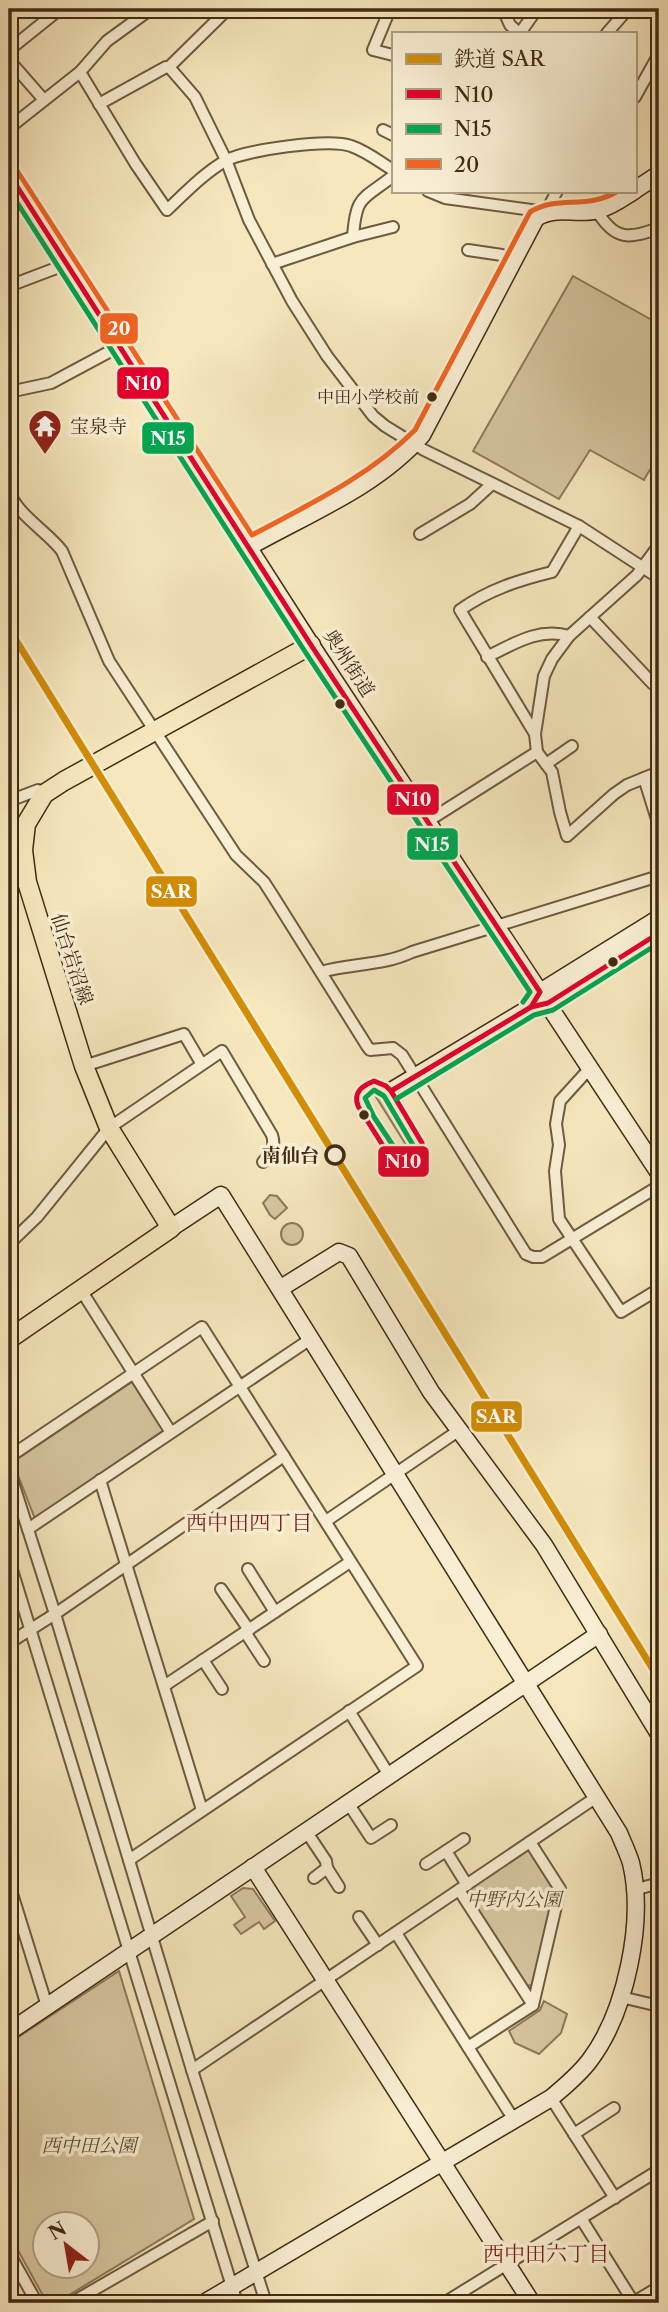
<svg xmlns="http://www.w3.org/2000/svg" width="668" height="2312" font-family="'Libre Caslon Text','Noto Serif JP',serif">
	<rect width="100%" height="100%" fill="#f6e7bd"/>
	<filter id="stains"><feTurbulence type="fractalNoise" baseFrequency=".00286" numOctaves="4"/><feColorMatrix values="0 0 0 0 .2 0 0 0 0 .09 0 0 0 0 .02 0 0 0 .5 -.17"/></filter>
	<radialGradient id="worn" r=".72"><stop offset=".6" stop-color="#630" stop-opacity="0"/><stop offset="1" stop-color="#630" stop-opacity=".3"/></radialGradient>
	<g fill="#d7c7a0" stroke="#8c795a" stroke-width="2" fill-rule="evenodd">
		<path d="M573,276l86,48v130l-15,26 -54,-30 -31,49 -86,-48z"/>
		<path d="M376,1088l3,1 33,53 -2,4 -4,-1 -33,-53z"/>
		<path d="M270,1195l7,1 10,12 -12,11 -5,-4 -7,-12z"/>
		<circle cx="292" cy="1234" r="11"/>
		<path d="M132,1382l32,48 -129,89 -22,-57z"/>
		<path d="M529,1849l25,42 -22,94 -7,1 -57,-93 2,-6 55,-37z"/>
		<path d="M243,1888l10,1 22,32 -11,8 -5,-7 -18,12 -7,-9 11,-8 -14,-21z"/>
		<path d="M119,1971l75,248 -138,84h-9l-38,-69v-191zM88,2224v42h-42v-42z"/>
		<path d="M544,2001l23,13 -6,19 -22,21 -24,-11 -6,-12 31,-21z"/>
	</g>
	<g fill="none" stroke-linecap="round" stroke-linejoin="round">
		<defs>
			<g id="street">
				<path d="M390,9l-17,41 20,5"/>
				<path d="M509,9l-3,7 4,9 9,8"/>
				<path d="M520,33l17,-24"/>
				<path d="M607,33l21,-24"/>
				<path d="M9,50l51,-41"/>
				<path d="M9,60l35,40"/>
				<path d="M169,67l59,-58"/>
				<path d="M80,72l55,91 32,47c18,-17 36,-36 58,-49 20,-11 104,-23 126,-15 15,5 29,16 42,24"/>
				<path d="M635,97l24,-43"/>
				<path d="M99,104l67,-37h3l26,30 31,63 23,60 43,81 35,55 46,60 12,10 39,24 155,76 80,52"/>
				<path d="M9,128l71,-56 27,-31 44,-32"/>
				<path d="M383,130l10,5"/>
				<path d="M428,191l17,7 101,14 11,-21"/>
				<path d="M597,211c18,30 32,28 62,17"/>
				<path d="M353,237c3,-43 10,-37 40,-61"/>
				<path d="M468,250l34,5 8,11"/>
				<path d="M272,264l81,-27 40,-10"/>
				<path d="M9,286l58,-22"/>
				<path d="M9,392l42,-9 69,-37"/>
				<path d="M9,491c8,24 38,40 53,60l47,110 127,194 28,27 9,14 94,150 3,4 23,-2 9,7 124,199 7,3h9l117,-71"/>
				<path d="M420,534l50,-30 22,-20"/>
				<path d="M590,617l63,67"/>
				<path d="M487,657c26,-13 52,-30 82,-21"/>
				<path d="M535,734l-75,-124c28,-20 59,-30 92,-38l27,-46"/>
				<path d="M537,752l15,20 8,40 7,24 47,-42 13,-9 32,-13"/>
				<path d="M546,764l26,-18"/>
				<path d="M644,778l15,48"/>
				<path d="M9,801l29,-11 6,4"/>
				<path d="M428,821l109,-69 -2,-18 9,-58 8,-17 17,-23 68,-61 22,-30"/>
				<path d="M321,972c30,-9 62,-6 91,-20l247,-76"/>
				<path d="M84,1066l100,-32 17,29"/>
				<path d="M590,1068l-30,33 -4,23 3,21 -4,26 4,48 62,93 38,-23"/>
				<path d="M9,1244l28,-27 72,-89 113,-77 50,84c4,12 -2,18 -9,27"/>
				<path d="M81,1290l89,141"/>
				<path d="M9,1457l193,-130 215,339 -288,194"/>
				<path d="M9,1470l46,144 137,456 74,233"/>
				<path d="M100,1480l102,330"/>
				<path d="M326,1521l132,-90"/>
				<path d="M28,1529l284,-191"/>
				<path d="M9,1560l228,743"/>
				<path d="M248,1569l27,43"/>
				<path d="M221,1589l28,41"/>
				<path d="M245,1632l19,29"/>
				<path d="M9,1643l46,-29 229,-158"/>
				<path d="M203,1660l19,29"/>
				<path d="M164,1686l186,-124"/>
				<path d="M349,1711l40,64"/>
				<path d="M348,1803l23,35 20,-13"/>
				<path d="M306,1831l20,30 1,7 -13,10"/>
				<path d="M464,1839l-18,12 21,34"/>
				<path d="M426,1864l20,-13"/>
				<path d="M327,1868l12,19"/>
				<path d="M9,1884l38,122"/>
				<path d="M459,1890l74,115"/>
				<path d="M634,1890l25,-7"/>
				<path d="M359,1917l19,28"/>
				<path d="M396,1933l118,187"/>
				<path d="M621,1997l38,9"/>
				<path d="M468,2047l65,-42 27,-116 -30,-47"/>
				<path d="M192,2070l406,-274"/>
				<path d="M551,2098l64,100"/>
				<path d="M574,2134l40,-26"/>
				<path d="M582,2220l52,83"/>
				<path d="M9,2253l28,50"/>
				<path d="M634,2302l25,-15"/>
				<path d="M71,2303l142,-82"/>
				<path d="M444,2303l215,-133"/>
			</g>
			<g id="secondary">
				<path d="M9,174l302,471 348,528"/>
				<path d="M635,190l24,-16"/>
				<path d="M249,547c58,-33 128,-60 173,-112l114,-217c20,-13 41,-2 62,-8 13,-3 25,-12 36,-19"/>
				<path d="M536,999l4,-7 119,-74"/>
				<path d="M391,1091l140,-84 17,-4 111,-70"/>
				<path d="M171,1228l50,-33 398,638c4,10 9,20 12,30 14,58 -5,149 -41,197 -11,15 -25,26 -39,38l-347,205"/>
				<path d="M281,1288l58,-36 10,4 82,136 113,153 115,189"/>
				<path d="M253,1867l279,436"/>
				<path d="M9,2032l590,-398"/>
			</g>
			<path id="primary" d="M9,1339l162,-111 -62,-100 -25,-62 -57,-184 -4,-32 3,-26 18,-30 20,-13 247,-136"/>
		</defs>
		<use href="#street" stroke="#6e5a3e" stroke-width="14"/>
		<use href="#secondary" stroke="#402b13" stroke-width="19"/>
		<use href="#primary" stroke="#402b13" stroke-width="21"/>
		<use href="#street" stroke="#f9efd4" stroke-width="10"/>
		<use href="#secondary" stroke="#f9efd4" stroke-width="16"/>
		<use href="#primary" stroke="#f6e7bd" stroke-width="18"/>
		<defs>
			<g id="bus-1">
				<path d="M9,174l302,471 229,347 -9,15"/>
				<path d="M374,1081l12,5 5,5 31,52c-3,16 -15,22 -30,17l-34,-54c-5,-14 4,-20 16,-25z"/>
				<path d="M391,1091l140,-84 17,-4 111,-70"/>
			</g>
			<g id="bus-2">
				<path d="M9,190l295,460 226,342 -7,10"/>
				<path d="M374,1090l10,6 29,49 -6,7 -9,1 -24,-36 -9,-19z"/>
				<path d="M396,1099l138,-84 19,-5 106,-67"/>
			</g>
			<path id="bus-3" d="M16,169l236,366c58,-31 116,-58 163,-105l115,-218c30,-18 55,-1 88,-21"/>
		</defs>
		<use href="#bus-1" stroke="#f9efd4" stroke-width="10"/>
		<use href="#bus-2" stroke="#f9efd4" stroke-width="10"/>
		<use href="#bus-3" stroke="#f9efd4" stroke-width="10"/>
		<use href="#bus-1" stroke="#e4002b" stroke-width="5"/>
		<use href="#bus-2" stroke="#00a651" stroke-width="5"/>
		<use href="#bus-3" stroke="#f26522" stroke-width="5"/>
		<defs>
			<path id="rail-1" d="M9,629l650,1050"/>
		</defs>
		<use href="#rail-1" stroke="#f9efd4" stroke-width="12"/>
		<use href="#rail-1" stroke="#d28d04" stroke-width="7"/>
	</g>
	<defs>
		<symbol id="temple-pin" viewBox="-11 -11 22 30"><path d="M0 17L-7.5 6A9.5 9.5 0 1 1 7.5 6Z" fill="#8f2418" stroke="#f9efd4"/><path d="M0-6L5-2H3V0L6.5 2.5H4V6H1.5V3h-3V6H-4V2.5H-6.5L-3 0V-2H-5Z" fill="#fff"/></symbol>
	</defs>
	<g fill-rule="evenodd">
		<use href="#temple-pin" x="26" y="407" width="38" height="52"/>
	</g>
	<g fill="#402b13" stroke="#f9efd4" stroke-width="2.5">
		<circle cx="432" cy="397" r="6"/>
		<circle cx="340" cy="704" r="6"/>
		<circle cx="613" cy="962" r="6"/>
		<circle cx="364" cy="1115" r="6"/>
	</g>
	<circle fill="#f9efd4" stroke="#402b13" stroke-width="3.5" cx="335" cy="1155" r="9"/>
	<g text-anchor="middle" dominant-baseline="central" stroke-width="7" stroke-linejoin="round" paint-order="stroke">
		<g font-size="17" fill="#402b13" stroke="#f9efd4" text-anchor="end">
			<text x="419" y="397">中田小学校前</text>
		</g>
		<g font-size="19" fill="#402b13" stroke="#f9efd4" text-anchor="start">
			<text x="70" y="426">宝泉寺</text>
		</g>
		<g font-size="19" fill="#402b13" stroke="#f9efd4">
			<text transform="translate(349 663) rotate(57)">奥州街道</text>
			<text transform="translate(72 959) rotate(72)">仙台岩沼線</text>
		</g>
		<g font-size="19" font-weight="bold" fill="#402b13" stroke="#f9efd4" text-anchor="end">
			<text x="319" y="1155">南仙台</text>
		</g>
		<g font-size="19" font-style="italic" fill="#5e4a2f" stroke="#f9efd4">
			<text x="514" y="1899">中野内公園</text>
			<text x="89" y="2145">西中田公園</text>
		</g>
		<g font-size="21" fill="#7a1f14" stroke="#f9efd4">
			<text x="249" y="1522">西中田四丁目</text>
			<text x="546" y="2253">西中田六丁目</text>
		</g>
	</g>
	<g stroke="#f9efd4" stroke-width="2.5">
		<rect x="99" y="312" width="40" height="33" rx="7" fill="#f26522"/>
		<rect x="116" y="366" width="54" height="34" rx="7" fill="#e4002b"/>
		<rect x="141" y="421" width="54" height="34" rx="7" fill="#00a651"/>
		<rect x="386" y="783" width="54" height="33" rx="7" fill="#e4002b"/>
		<rect x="406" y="827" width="53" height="34" rx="7" fill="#00a651"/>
		<rect x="145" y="875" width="53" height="33" rx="7" fill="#d28d04"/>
		<rect x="377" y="1145" width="53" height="33" rx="7" fill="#e4002b"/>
		<rect x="470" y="1400" width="53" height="33" rx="7" fill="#d28d04"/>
	</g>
	<g font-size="19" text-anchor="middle" font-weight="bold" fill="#fff">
		<text x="119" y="335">20</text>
		<text x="143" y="390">N10</text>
		<text x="168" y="445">N15</text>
		<text x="413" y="806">N10</text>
		<text x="432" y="851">N15</text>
		<text x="171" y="898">SAR</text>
		<text x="403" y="1168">N10</text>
		<text x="496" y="1423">SAR</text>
	</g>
	<rect width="668" height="2312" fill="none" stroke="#f6e7bd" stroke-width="35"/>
	<rect x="10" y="10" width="647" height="2291" fill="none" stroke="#402b13" stroke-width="3.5"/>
	<rect x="18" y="18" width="633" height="2277" fill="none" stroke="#402b13" stroke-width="2"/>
	<rect x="392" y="32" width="245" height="161" fill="#f9efd4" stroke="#afa187" stroke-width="2"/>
	<rect x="406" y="54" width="35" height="10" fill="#d28d04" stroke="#afa187" stroke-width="2"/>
	<text x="454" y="66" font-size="21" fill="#402b13">鉄道 SAR</text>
	<rect x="406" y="89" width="35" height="10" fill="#e4002b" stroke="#afa187" stroke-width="2"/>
	<text x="454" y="102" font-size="21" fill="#402b13">N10</text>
	<rect x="406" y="124" width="35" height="10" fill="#00a651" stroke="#afa187" stroke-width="2"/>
	<text x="454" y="136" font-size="21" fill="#402b13">N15</text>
	<rect x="406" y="159" width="35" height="10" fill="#f26522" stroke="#afa187" stroke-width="2"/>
	<text x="454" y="172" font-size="21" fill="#402b13">20</text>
	<g transform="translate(66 2245) rotate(329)"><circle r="33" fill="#f9efd4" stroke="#afa187" stroke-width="2"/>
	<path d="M0-5L12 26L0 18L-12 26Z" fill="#8f2418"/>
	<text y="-10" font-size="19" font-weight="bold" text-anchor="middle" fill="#402b13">N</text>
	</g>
	<rect width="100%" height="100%" filter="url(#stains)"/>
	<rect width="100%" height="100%" fill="url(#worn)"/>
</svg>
